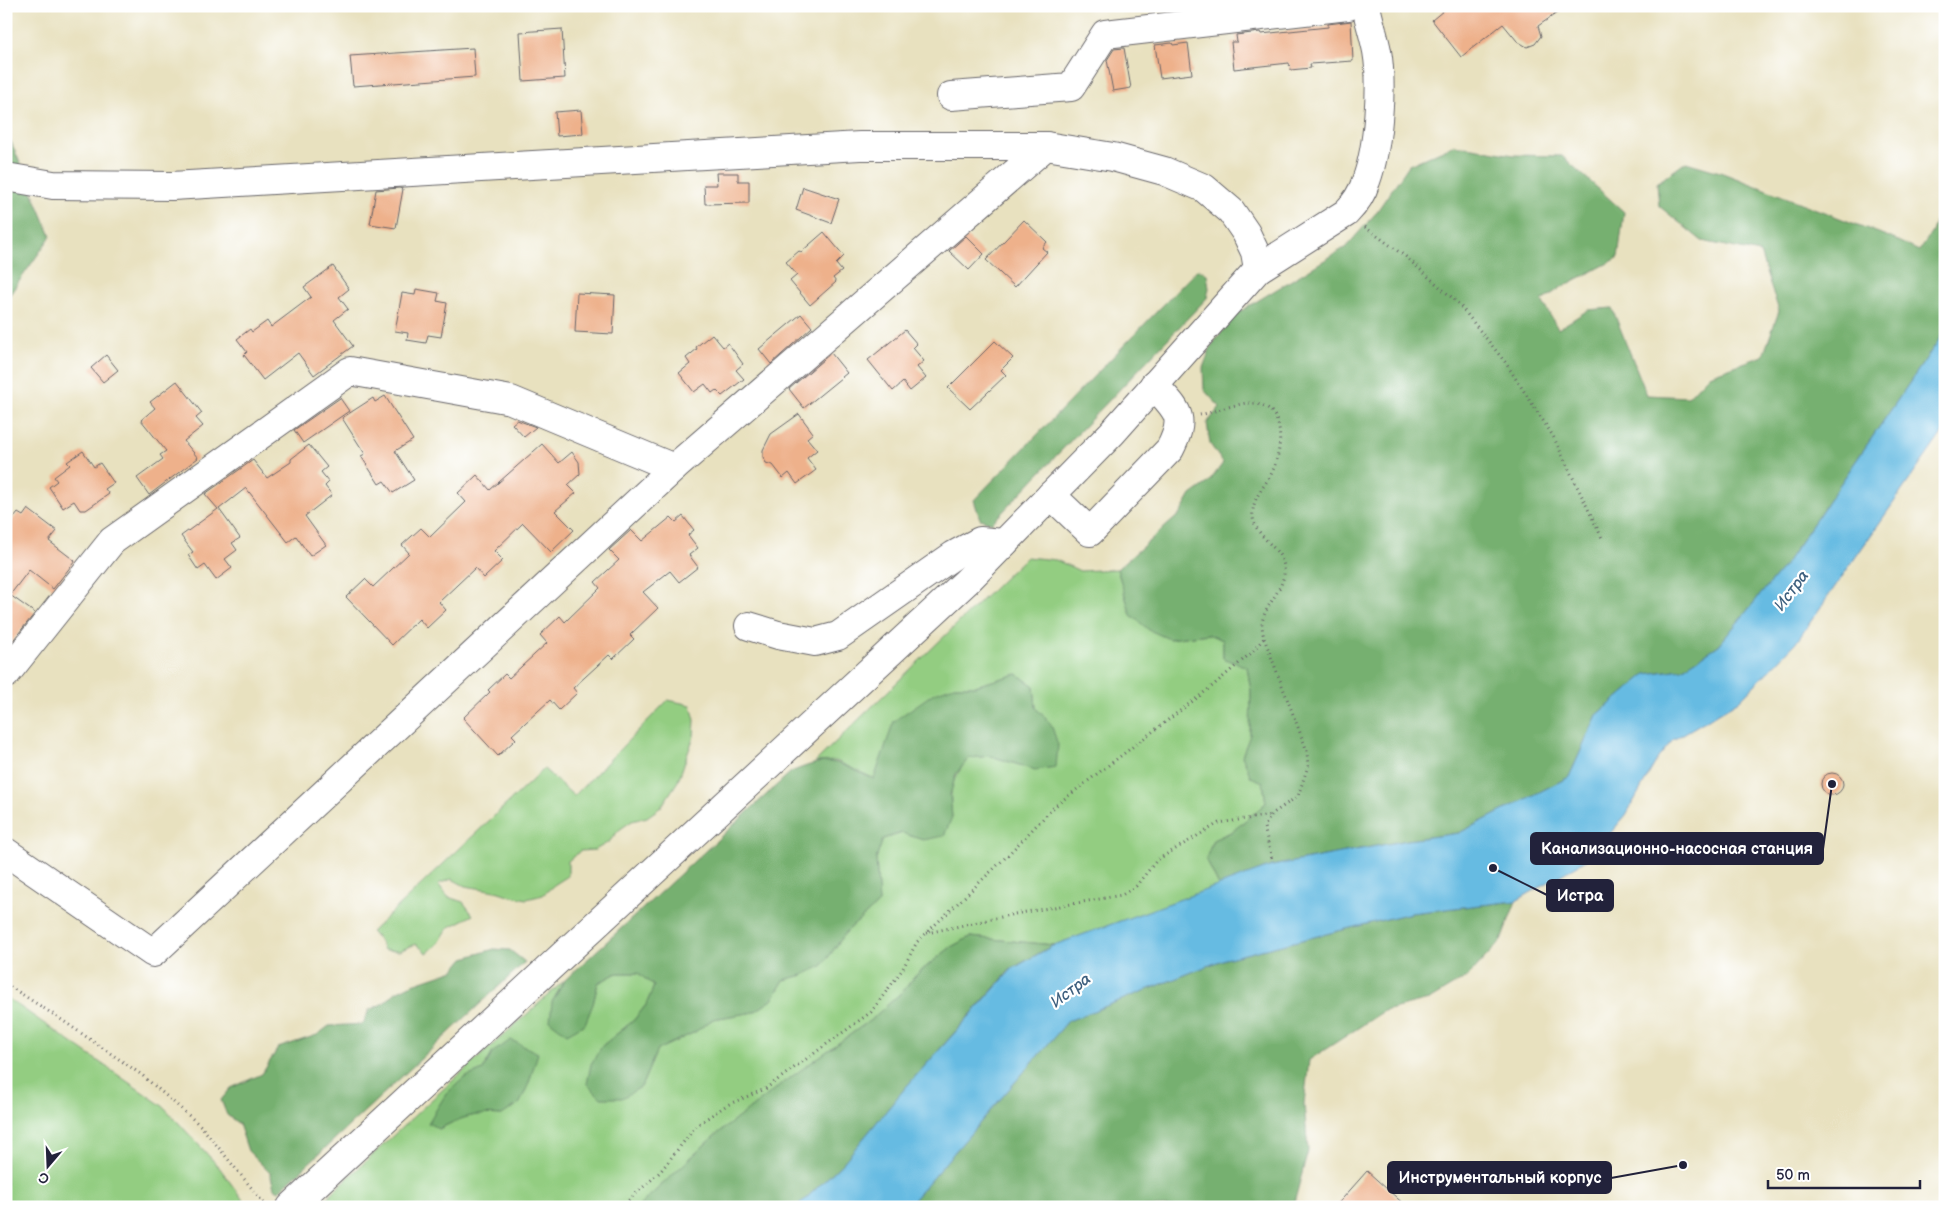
<svg xmlns="http://www.w3.org/2000/svg" width="1951" height="1213" font-family="'Balsamiq Sans',sans-serif">
	<rect width="100%" height="100%" fill="#fff"/>
	<filter id="ink" filterUnits="userSpaceOnUse"><feTurbulence type="fractalNoise" baseFrequency=".02" numOctaves="2"/><feDisplacementMap in="SourceGraphic" scale="10" xChannelSelector="R" yChannelSelector="G"/><feConvolveMatrix kernelMatrix="1 2 1 2 8 2 1 2 1" color-interpolation-filters="sRGB"/></filter>
	<filter id="wash" filterUnits="userSpaceOnUse"><feTurbulence type="fractalNoise" baseFrequency=".0096" numOctaves="4" result="noise"/><feDisplacementMap in="SourceGraphic" scale="20" xChannelSelector="R" yChannelSelector="G"/><feGaussianBlur stdDeviation="1.12" result="paint"/><feColorMatrix in="noise" values="0 0 0 0 0 0 0 0 0 0 0 0 0 0 0 0 0 1.4 0 .05"/><feComposite in="paint" operator="in"/></filter>
	<g filter="url(#wash)">
		<rect width="100%" height="100%" fill="#e8e1bf"/>
		<g fill="#93cd81" stroke="#5a785e" fill-rule="evenodd">
			<path d="M1026,557l30,3 24,11 37,-2 14,46 39,24 38,-5 15,6v18l24,8 4,25 -1,45 -8,20 21,26 3,21 -33,28 -20,9 -7,19 13,27 -165,59 -84,-8 -19,10 -35,28 -13,16 -31,28 -85,61 -75,58 -74,69h-321l113,-106 135,-121 -13,22 41,2 5,-21 19,-10h21l16,13 -8,19 -12,15 -32,26 39,41 16,-37 38,-18 18,-13 41,-7 18,-12 12,-20 19,-5 19,-9 25,-35 32,-28 -3,-44 7,-20 20,-6 20,7 29,-23c-3,-28 -1,-37 17,-59l22,-2 44,14 16,-45 -15,-17 -2,-22 -17,-12 -42,12h-21l-79,93 -39,-18 -21,1zM493,1052l9,63c-28,-2 -38,1 -63,14l25,-51 19,-8z"/>
			<path d="M668,700l23,5 4,15 -1,16 -16,45 -17,26 -14,10 -15,4 -13,9 -10,12 -14,8 -15,1 -12,10v15l-14,9 -11,10 -16,4 -16,-3 -15,-5 -31,-5 -13,-7 -14,5 10,13 15,5 10,13 -25,13 -9,15 -12,10 -11,-9 -17,7 -15,-1 -7,-13 -6,-5 173,-163 30,27z"/>
			<path d="M6,997l158,110 55,60 29,40h-242z"/>
		</g>
		<g fill="#76b06f" stroke="#4c6955">
			<path d="M6,130l45,106 -45,64z"/>
			<path d="M1454,145l60,10 48,1 62,56 -6,46 -58,30 -18,13 16,28 30,-19 24,-2 35,87 41,2 21,-22 54,-19 16,-45 -19,-58 -58,-12 -43,-35 -2,-23 29,-21 34,10 169,65 30,14 13,-19 13,-42v141l-161,235 -65,79 -37,24 -36,5 -49,41 -28,62 -110,56 -51,7 -136,26 -53,20 -13,-27 7,-19 20,-9 33,-28 -3,-21 -12,-5 -9,-21 8,-21 1,-44 -4,-24 -24,-9v-18l-15,-6 -39,5 -20,-9 -18,-15 -14,-46 63,-55 11,-19 18,-13 14,-19 -13,-19 -3,-21 13,-16 -16,-17 -1,-22 8,-22 25,-32 110,-67 29,-33 34,-49z"/>
			<path d="M1198,269l9,5 2,14 -2,10 -215,225 -12,-4 -6,-19z"/>
			<path d="M1017,674l17,12 2,22 15,16 7,21 -2,22 -21,3 -44,-14 -22,2 -13,16 -6,21 2,22 -8,19 -21,4 -21,-7 -19,6 -7,20 3,44 -32,28 -25,35 -19,9 -19,5 -12,20 -18,12 -41,7 -18,13 -38,18 -16,37 -19,11h-21l-14,-14 4,-20 11,-18 32,-26 12,-15 8,-19 -16,-13h-21l-19,10 -5,21 -8,20 -18,10 -17,-13 2,-19 13,-22 226,-208c43,-18 44,-10 83,7l20,-58 40,-28 20,-7h21z"/>
			<path d="M1516,901l-15,40 -34,36 -38,23 -45,11 -75,49 -5,44 4,47 -15,56h-386l161,-186 157,-62 186,-46z"/>
			<path d="M970,937l84,8 -43,24 -105,118 -63,76 -46,44h-159l74,-69 75,-58 85,-61 31,-28 13,-16 35,-28z"/>
			<path d="M494,949l16,1 15,12 -246,229 -5,-3 -4,-15 -22,-22 -9,-27 -12,-9 -6,-15 10,-12 31,-14 16,-26 39,-13 12,-9 34,-2 6,-14 15,-7 12,-11 14,-7 44,-15 10,-12z"/>
			<path d="M511,1040l27,13 -9,30 -9,20 -18,12c-28,-2 -38,1 -63,14l-11,-6 18,-29 18,-16 19,-8 10,-18z"/>
		</g>
		<path fill="#66bbe2" stroke="#446e8e" d="M1945,331v98l-150,215 -56,57 -66,39 -15,18 -32,57 -38,44 -72,42 -105,12 -186,46 -157,62 -161,186h-110l46,-44 63,-76 106,-118 42,-24 218,-79 136,-26 51,-7 110,-56 28,-62 49,-41 36,-5 37,-24 65,-79z"/>
		<g id="blocks">
			<g fill="#eeb18b">
				<path d="M1449,6h118l-29,20 3,10 -6,8 -8,3 -10,-6 -14,-17 -42,33 -29,-37z"/>
				<path d="M1351,21l2,40 -43,3 1,4 -21,2 -1,-7 -55,6 -3,-27h6l-1,-7 24,-3 1,2 67,-7v-3z"/>
				<path d="M562,29l3,49 -42,3 -3,-49z"/>
				<path d="M1172,43l1,2 15,-2 4,31 -32,4 -5,-33z"/>
				<path d="M473,48l2,29 -122,9 -3,-30z"/>
				<path d="M1124,48l7,40 -18,3 -6,-31 7,-11z"/>
				<path d="M581,110l2,24 -26,2 -2,-24z"/>
				<path d="M716,173h22v8h11v22l-44,1 -1,-19h13z"/>
				<path d="M803,187l36,12 -8,24 -35,-13z"/>
				<path d="M399,188l4,1 -7,39 -26,-4 6,-34z"/>
				<path d="M1024,220l23,22 -5,6 5,4 -32,35 -29,-27z"/>
				<path d="M824,232l20,24 -8,8 6,7 -9,7 3,4 -26,23 -20,-24 7,-6 -11,-13 13,-11 2,1z"/>
				<path d="M966,236l18,18 -15,16 -20,-19z"/>
				<path d="M333,266l16,23 -10,8 9,12 -14,11 19,26 -39,29 -16,-22 -35,27 -19,-25 3,-3 -10,-13 13,-10 2,3 15,-11 4,6 40,-30 -7,-10z"/>
				<path d="M416,289l23,4 -2,8 10,2 -6,34 -13,-2 -2,8 -19,-3 1,-7 -13,-2 7,-38 13,2z"/>
				<path d="M577,293l38,2 -2,39 -38,-2z"/>
				<path d="M801,314l11,13 -41,37 -12,-15z"/>
				<path d="M905,330l12,14 -4,4 11,13 -7,6 9,11 -16,13 -7,-9 -10,9 -25,-31z"/>
				<path d="M712,334l11,13 5,-4 15,21 -7,6 8,9 -22,17 -6,-6 -4,3 -7,-9 -11,8 -15,-19 11,-9 -4,-6 11,-9 -1,-2z"/>
				<path d="M995,341l18,17 -12,12 5,5 -36,34 -22,-21z"/>
				<path d="M831,353l16,20 -43,35 -15,-19z"/>
				<path d="M106,355l12,15 -15,12 -12,-14z"/>
				<path d="M177,381l25,32 -6,5 7,8 -19,15 14,17 -49,37 -12,-17 26,-19 -3,-4 6,-4 -25,-31 14,-12 -5,-6z"/>
				<path d="M385,396l28,44 -18,11 19,29 -21,13 -9,-12 -5,3 -18,-28 4,-2 -23,-36 31,-20 2,4z"/>
				<path d="M340,398l9,13 -46,32 -9,-13z"/>
				<path d="M799,414l14,19 -6,5 10,12 -10,8 9,12 -19,14 -8,-11 -6,5 -10,-13 -7,-2 -3,-6v-7l8,-16z"/>
				<path d="M517,420l19,7 -12,10 -12,-13z"/>
				<path d="M542,444l17,19 13,-11 7,10 1,12 -12,11 8,8 -21,18 19,19 -23,22 -28,-29 -29,28 9,9 -19,18 -9,-10 -36,34 7,8 -19,18 -8,-9 -27,26 -46,-48 19,-18 8,8 36,-34 -7,-8 19,-17 9,9 36,-35 -8,-9 19,-18 13,15z"/>
				<path d="M309,445l18,22 -6,5 8,10 -4,4 7,9 -27,21 21,29 -16,11 -14,-20 -8,6 -42,-54 -27,21 21,29 -8,5 5,7 -12,9 7,9 -16,12 -11,-15 -7,5 -10,-15 5,-3 -12,-16 37,-27 -13,-15 48,-34 14,18 24,-16v-3z"/>
				<path d="M83,451l11,16 6,-4 14,20 -9,6 4,5 -23,16h-6l-6,-9 -11,7 -14,-21 8,-6 -3,-4 16,-12 -3,-3z"/>
				<path d="M28,509l29,22 -8,10 26,20 -22,28 -24,-19 -19,25 25,18 -29,36v-121l12,-15 5,3z"/>
				<path d="M683,516l11,14 -6,5 10,13 -9,7 9,12 -19,15 -9,-11 -27,21 15,16 -28,27 4,4 -21,20 -4,-4 -36,33 4,5 -18,17 -9,-10 -38,35 4,4 -18,17 -35,-38 27,-26 -2,-2 17,-16 4,4 38,-35 -7,-8 20,-19 5,6 35,-34 -5,-6 24,-22 -10,-10 22,-20 11,11 29,-24 5,5z"/>
				<circle cx="1832" cy="784" r="11"/>
				<path d="M1367,1171l40,36h-72z"/>
			</g>
		</g>
	</g>
	<g filter="url(#ink)">
		<use href="#blocks" fill-opacity="0" stroke="#676569" stroke-width="1"/>
		<g fill="none" stroke-linecap="round" stroke-linejoin="round">
			<defs>
				<g id="minor">
					<path d="M951,96l120,-9 34,-53 243,-28"/>
					<path d="M6,177l47,8 119,1 688,-40h186l67,11 51,14 40,17 27,23 15,22 9,19 3,17"/>
					<path d="M1051,495l39,37 80,-83c17,-34 7,-38 -16,-64"/>
					<path d="M749,626l29,9 37,7 23,-6 116,-81 26,-14 24,2"/>
					<path d="M6,674l106,-133 238,-170 161,29 163,68"/>
					<path d="M6,852l147,101 521,-485 372,-322"/>
					<path d="M291,1207l676,-626 145,-148 146,-164 88,-56c9,-9 16,-19 20,-32 12,-32 17,-95 11,-130 -3,-15 -8,-30 -11,-45"/>
				</g>
			</defs>
			<use href="#minor" stroke="#676569" stroke-width="30"/>
			<g stroke="#676569" stroke-width="3" stroke-dasharray="1 4" stroke-linecap="butt">
				<path d="M1365,227l41,30 52,46 47,59 48,74 49,102"/>
				<path d="M1200,415c13,-3 40,-13 52,-12 34,2 31,44 21,67 -6,15 -19,24 -20,41 -3,24 27,34 31,55 3,22 -19,37 -22,57 0,5 1,11 2,15l43,113 1,15 -10,30 -26,18 -8,13 8,32"/>
				<path d="M927,933l88,-19 107,-19 14,-9 21,-26 62,-37 52,-8"/>
				<path d="M6,984l53,34 83,57 59,51 66,81"/>
				<path d="M621,1207l39,-35 37,-47 30,-20 38,-16 106,-77 31,-42 15,-28 86,-82 52,-54 155,-118 40,-34 14,-16"/>
			</g>
			<use href="#minor" stroke="#fff" stroke-width="28"/>
		</g>
	</g>
	<g text-anchor="middle" dominant-baseline="central" stroke-width="4.5" stroke-linejoin="round" paint-order="stroke">
		<g font-size="16" font-style="italic" fill="#3d5f7e" stroke="#fff">
			<text transform="translate(1792 591) rotate(-53)">Истра</text>
			<text transform="translate(1071 991) rotate(-37)">Истра</text>
		</g>
	</g>
	<path fill="none" stroke="#22223b" stroke-width="2" d="M1832 784L1823 849M1493 868L1547 895M1683 1165L1611 1178"/>
	<g fill="#22223b" stroke="#fff" stroke-width="2">
		<circle cx="1832" cy="784" r="5"/>
		<circle cx="1493" cy="868" r="5"/>
		<circle cx="1683" cy="1165" r="5"/>
	</g>
	<g fill="#22223b" stroke="#22223b" stroke-width="2">
		<rect x="1531" y="833" width="292" height="31" rx="5"/>
		<rect x="1547" y="880" width="66" height="31" rx="5"/>
		<rect x="1388" y="1162" width="223" height="31" rx="5"/>
	</g>
	<g font-size="16" text-anchor="middle" font-weight="bold" fill="#fff">
		<text x="1677" y="854">Канализационно-насосная станция</text>
		<text x="1580" y="901">Истра</text>
		<text x="1500" y="1183">Инструментальный корпус</text>
	</g>
	<rect width="1951" height="1213" fill="none" stroke="#fff" stroke-width="25"/>
	<g transform="translate(48 1166) rotate(199)" stroke="#ffffff" stroke-width="4" paint-order="stroke">
	<path d="M0-4L9 19L0 12L-9 19Z" fill="#22223b"/>
	<text y="-8" font-size="14" font-weight="bold" text-anchor="middle" fill="#22223b">С</text>
	</g>
	<path d="M1768 1180v8h152v-8" fill="none" stroke="#22223b" stroke-width="2.5"/>
	<text x="1776" y="1180" font-size="15" fill="#22223b" stroke="#ffffff" stroke-width="4" paint-order="stroke">50 m</text>
</svg>
